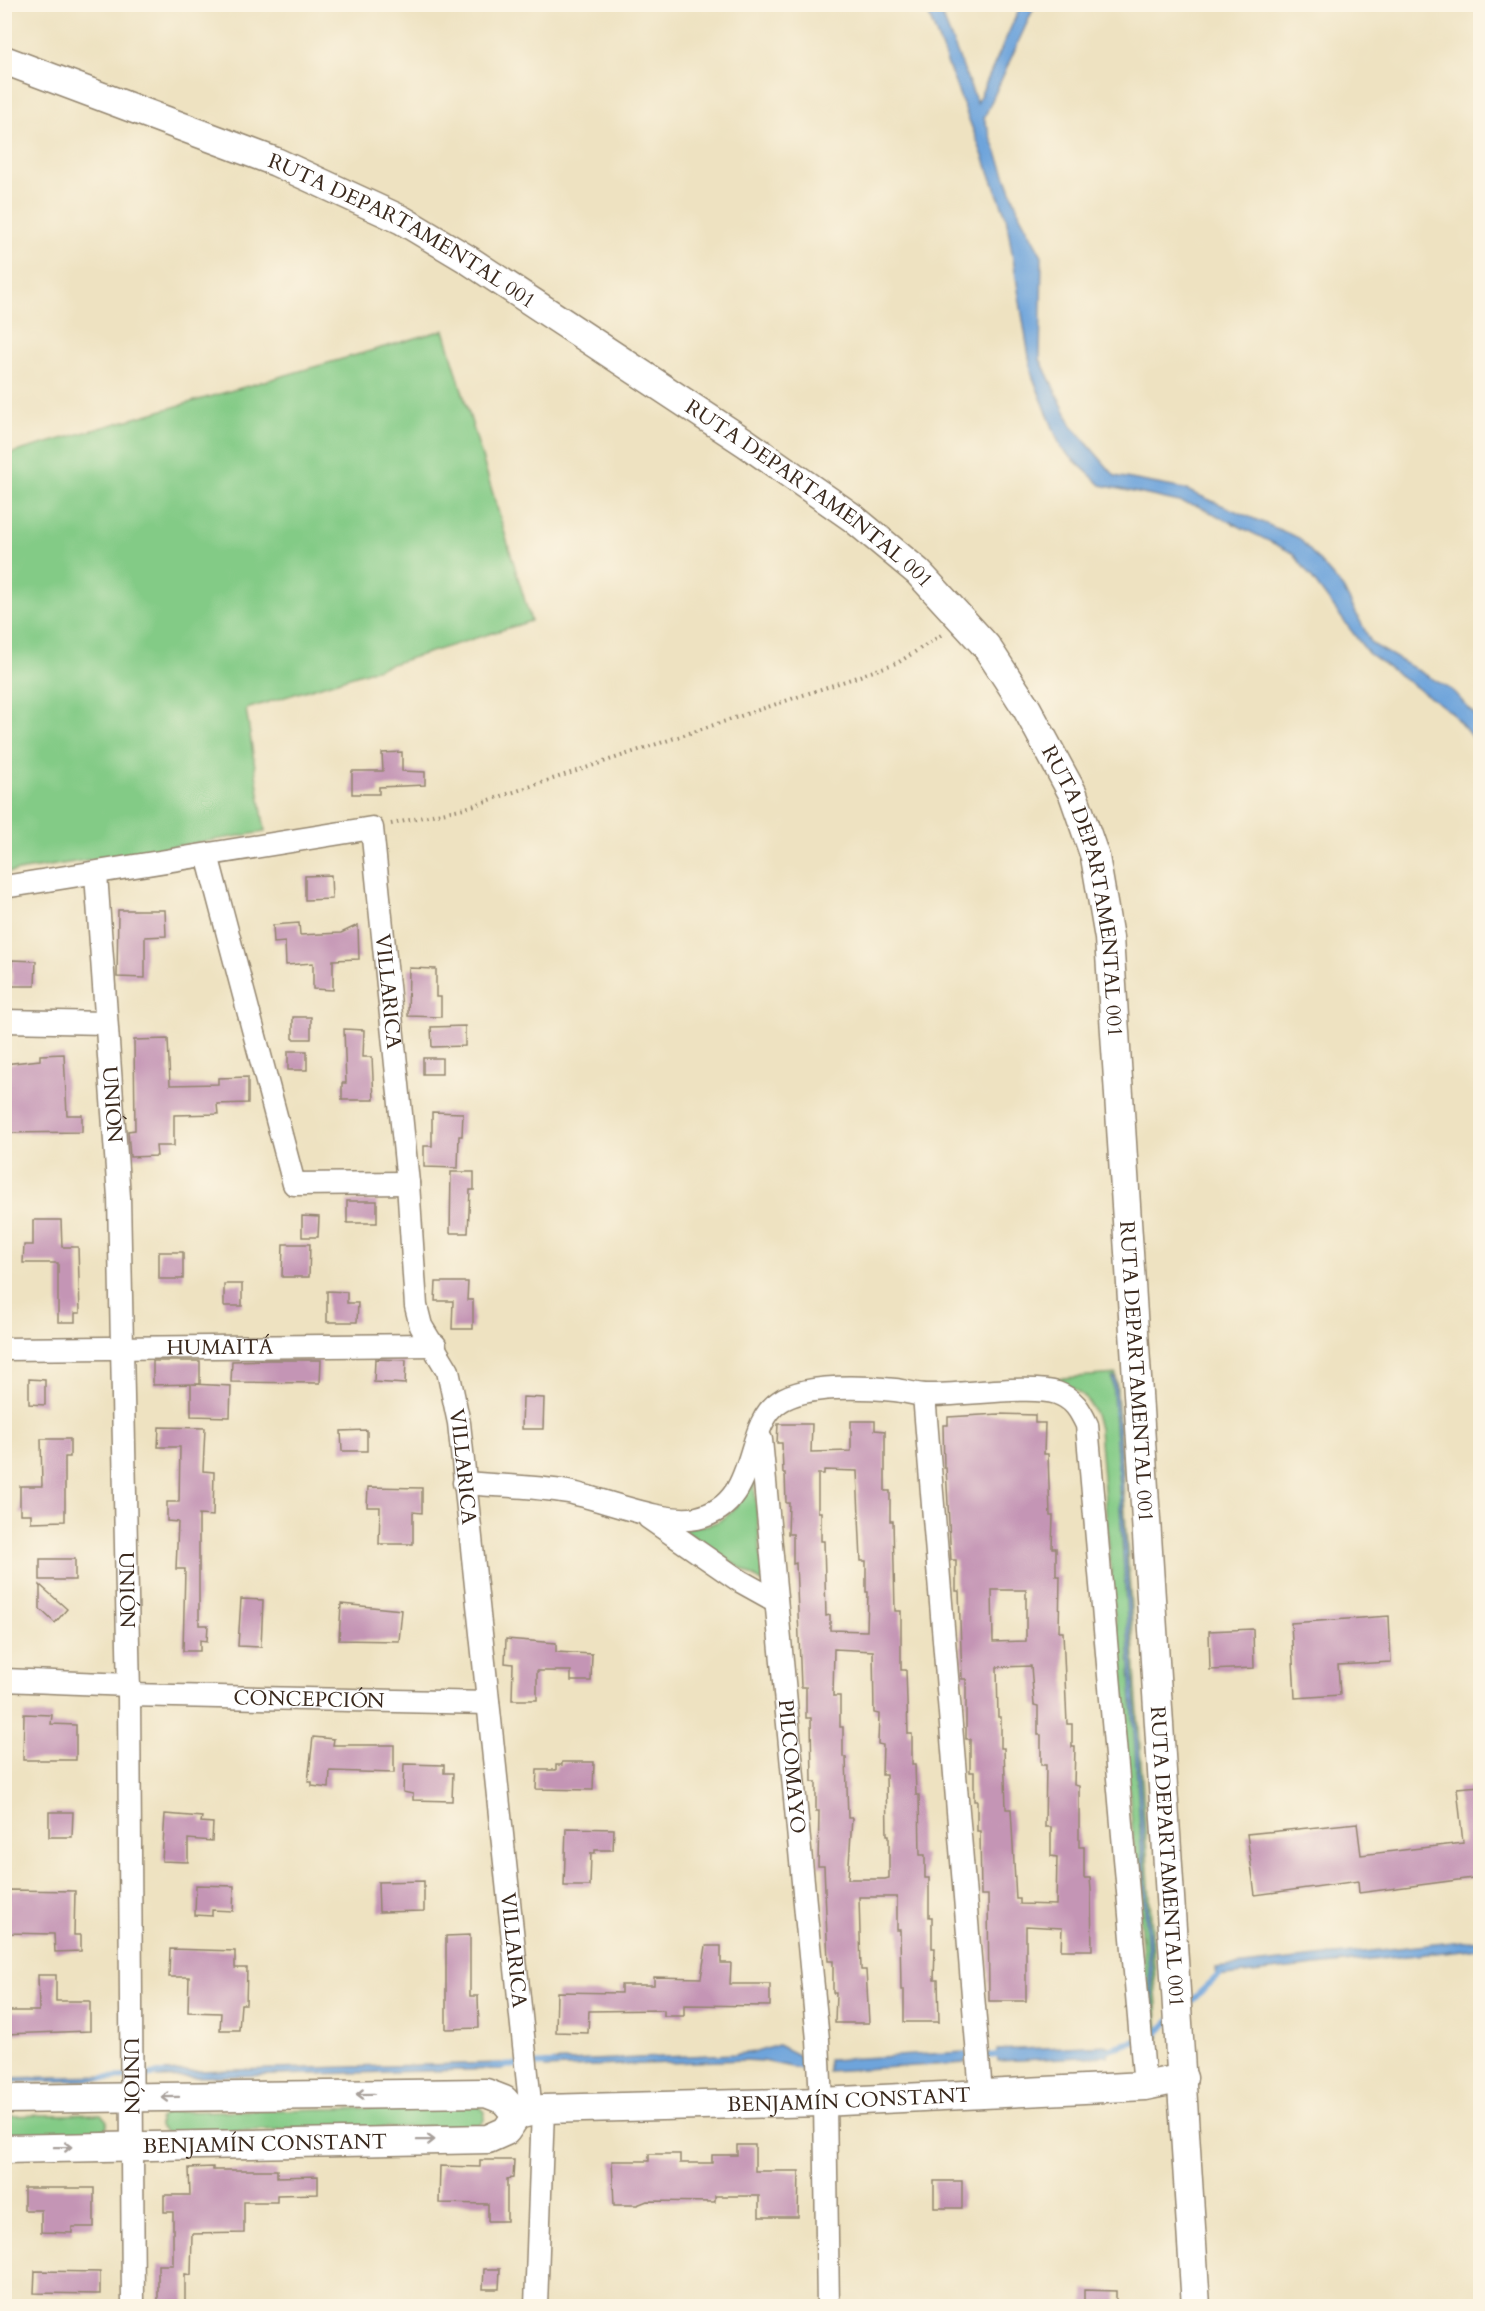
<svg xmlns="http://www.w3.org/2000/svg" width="1485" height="2311" font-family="Cardo,serif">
	<rect width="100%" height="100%" fill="#fcf5e5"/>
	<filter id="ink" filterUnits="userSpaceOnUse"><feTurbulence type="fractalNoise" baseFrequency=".0167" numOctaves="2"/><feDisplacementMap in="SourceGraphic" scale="12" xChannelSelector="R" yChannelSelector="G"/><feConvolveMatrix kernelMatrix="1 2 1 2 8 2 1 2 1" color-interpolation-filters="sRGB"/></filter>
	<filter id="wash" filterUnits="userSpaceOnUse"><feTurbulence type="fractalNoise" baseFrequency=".008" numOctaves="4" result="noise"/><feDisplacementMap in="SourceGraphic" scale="24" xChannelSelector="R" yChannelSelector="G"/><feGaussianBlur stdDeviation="1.35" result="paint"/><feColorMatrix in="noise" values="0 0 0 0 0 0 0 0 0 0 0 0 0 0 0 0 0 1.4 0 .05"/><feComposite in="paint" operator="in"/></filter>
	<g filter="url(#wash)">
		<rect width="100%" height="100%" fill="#eee2c1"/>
		<g fill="#83cb86" stroke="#5f7a52" stroke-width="1.5">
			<path d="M444,330l87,291 -285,88 19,123 -260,41v-418z"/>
			<path d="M1116,1374l43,664 -6,4 -3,-4 -51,-609c-5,-29 -21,-42 -49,-50z"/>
			<path d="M754,1480l9,101 -1,1 -87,-57c47,5 55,-7 79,-45z"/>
			<path d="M479,2106l6,6 -1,8 -6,6 -313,6 -6,-6v-7l8,-7z"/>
			<path d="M101,2114l6,7v6l-7,6 -95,2 -1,-19z"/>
		</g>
		<g fill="#6ea4db" stroke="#54677c" stroke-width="1.5">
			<path d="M925,5h13l39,98 44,-98h14l-51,113 36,97 22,41 -2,103 32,67 43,50 69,13 115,49 44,50 29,56 80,46 28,31v26l-29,-35 -83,-59 -75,-100 -95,-47 -97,-21 -40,-37 -29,-73 -26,-159z"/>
			<path d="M1112,1377h3l41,662h-3z"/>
			<path d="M1480,1939v9l-263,29 -1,-9z"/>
			<path d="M778,2045l30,15 -2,10 -43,-9 -20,-1 -198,8v-6l191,-8 20,-2z"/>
			<path d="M1108,2045v11l-110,5 -1,-11z"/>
			<path d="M965,2052l1,11 -138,8v-11z"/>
			<path d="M502,2063v6l-345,9v-6z"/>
			<path d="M111,2076v4l-106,2v-4z"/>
		</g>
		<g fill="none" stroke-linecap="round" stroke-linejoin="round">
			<g stroke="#6ea4db" stroke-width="6">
				<path d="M1186,2006l36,-34"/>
				<path d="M1101,2051l53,-15 16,-15"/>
				<path d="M957,2057l47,-2"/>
				<path d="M494,2066l59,-2"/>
				<path d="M137,2076l26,-2"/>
				<path d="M104,2078l23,-1"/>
			</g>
		</g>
		<g id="blocks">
			<g fill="#c495b5" fill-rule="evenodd">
				<path d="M402,752v19l23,1v13l-46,2v7h-27v-23h31l-1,-18z"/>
				<path d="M331,875l1,24 -27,1v-24z"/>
				<path d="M118,910h47l1,26 -21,1v41l-28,-1z"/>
				<path d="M299,923l1,12 41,-2 17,-8 1,34 -26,1v30l-20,-1v-26l-27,2 -1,-23 -11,1 -1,-18z"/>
				<path d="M12,960l24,1 -1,25h-23z"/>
				<path d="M409,968l27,1v28h5v20l-33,-1z"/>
				<rect x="293" y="1017" width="18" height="22"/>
				<path d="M465,1026v20l-33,1 -1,-20z"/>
				<path d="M344,1029l20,1 -1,27h9l2,43h-32v-17h4z"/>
				<path d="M168,1039l2,46 48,-1v-6l30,-1v26l-31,1 1,10 -44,1v31h-18l1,10 -27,1 -2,-26 7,-1 -1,-90z"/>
				<rect x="288" y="1051" width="19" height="19"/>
				<path d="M64,1054l3,61h15v17l-74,1 -4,-69 36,-4v-5z"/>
				<rect x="423" y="1058" width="19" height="16"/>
				<path d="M432,1112l31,1 -1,23h-3l-1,32 -34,-1v-21h8z"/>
				<path d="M451,1172h23v18h-4l-2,43h-18z"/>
				<rect x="347" y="1201" width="30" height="22"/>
				<path d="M302,1216l17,1 -1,20h-16z"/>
				<path d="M33,1220h28l1,27h16l2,66h-5v9h-17v-59h-35l1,-18h9z"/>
				<path d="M283,1244h27l-1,33h-27z"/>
				<rect x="159" y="1252" width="24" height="27"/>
				<path d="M436,1282h32l-1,18h6v29h-21l1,-28h-18z"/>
				<rect x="224" y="1284" width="18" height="22"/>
				<path d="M327,1291l20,1v11h11l-1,19h-30z"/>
				<path d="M375,1359l31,1 -1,24 -31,-2z"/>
				<path d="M269,1360h52l-1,23 -89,-1 1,-21z"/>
				<path d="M153,1361h47v23h-8l39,2 -1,31 -39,-1v-32l-38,1z"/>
				<path d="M29,1379l16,1v25l-16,-1z"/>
				<path d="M523,1397l21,1 -1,31h-21z"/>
				<path d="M999,1414l36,1v8h10l-1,31h4l2,62h3l-1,32h4v28h4l-1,56h4l4,92h5v23h3l-1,38 5,1v61h5v31h6l1,12 1,60h-31l1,-22 -36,-2v75h-37l-1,-106h-7l-1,-64h-3v-30h-3v-29h-4v-33h-4v-60h-4l-3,-88h-3v-31h-5l-5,-92h-2l-1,-43h5v-8zM992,1590h34v51l-33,1zM1031,1666l3,39 4,1v29h3v30h5l-1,62h6v29l6,1 -1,48 -36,-1v-5h-4l-5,-90h-5l-2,-61h-3v-31h-3l-1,-50z"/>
				<path d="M851,1421h24v9l10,1v60h5v30h3l2,90h6v59h5l2,64h4v30h3l1,31h3l1,60h5v23h4v39h3v31h3l-1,32h4l1,42h-35v-32h-3l-1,-60h-3v-33h-38l2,73h5l3,53h-34l1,-30h-3v-32h-5l-4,-95h-6l1,-55h-3v-29h-4l-1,-64h-5v-31h-5l-5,-124 -3,1v-30h-5l1,-31h-3l-1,-30h-2l-1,-30h-5l1,-19h34l-1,28 40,-1zM824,1470l33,1 4,90h5v31h2l-1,39 -37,-1v-15l-4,1 -2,-75h-3v-29h-3v-38h6zM834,1649l39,2 1,62 5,1 -1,30 5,1 -1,30h4l1,60h2v43l-4,1h-37l4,-61h-4l-2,-61h-3v-30h-3v-31h-7z"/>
				<path d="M159,1427l46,1 -2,43 11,1 -1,44 -14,-1v110h9l-1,16 -7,-1v11h-17l2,-82h-9l2,-47 -11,-1v-19h12l1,-55h-22z"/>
				<path d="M367,1430v21h-25l-1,-20z"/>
				<path d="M41,1439h29v18h-5v64l-34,1v-8h-11v-28h22z"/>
				<path d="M368,1487l54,1v25l-9,-1v32h-34l1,-37h-13z"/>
				<rect x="40" y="1559" width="35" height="21"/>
				<path d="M40,1585l27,24 -12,14 -15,-14z"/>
				<path d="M241,1599l22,1 -2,47 -23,-1z"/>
				<path d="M341,1604l61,6 -3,31 -60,-1z"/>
				<path d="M1389,1616l2,46 -53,3 2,30 -45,3 -4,-75z"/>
				<path d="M1253,1629l1,39 -44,2 -1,-39z"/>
				<path d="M506,1639l50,4v9l36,2 -1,27h-20v-10h-34v29h-25l1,-36 -8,-1z"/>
				<path d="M24,1714l28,1 -1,9 25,1v35h-53z"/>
				<path d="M313,1737l21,2 -1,6h61v28l-64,-2 -1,17 -17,-2v-4h-4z"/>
				<path d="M562,1762h32l-1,28 -57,-1 1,-19h19v-5h6z"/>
				<path d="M404,1764l40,1v8h9l-1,28 -39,-1v-6l-10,-2z"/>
				<path d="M1480,1786v91l-121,16 -1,-12 -103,14 -8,-61 110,-11 4,32 102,-12 -6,-55z"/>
				<path d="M49,1812h24l-1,25h-23z"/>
				<path d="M165,1814l37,3 -1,5 12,1 -1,18 -24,-2v23l-26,-1z"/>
				<path d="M566,1828l48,1 -1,21h-18v3h-4l-1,33h-26z"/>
				<path d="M424,1881v30l-45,1 -1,-30z"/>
				<path d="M196,1885l38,1 -1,25 -21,-1v6l-17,-1z"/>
				<path d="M9,1890l66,1 -1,44h7v16l-26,1 -1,-18 -46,-1z"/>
				<path d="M470,1935v61h8l1,32 -33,1v-93z"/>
				<path d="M706,1946h15v17h10l-1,21h40v22l-86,-1v11h-20v-6l-75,1 -1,22 -32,-1 1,-40 64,1v-8h33v-8l47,1z"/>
				<path d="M170,1949l65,2v17h12l-1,36h-5l-2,26h-19l1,-17 -33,-1 1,-35h-20z"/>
				<path d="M38,1975h18v26h34v30l-86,3v-23h35z"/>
				<path d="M737,2145h18v26h44l-1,46h-39v-21h-44v6l-68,-1 -10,4h-23l-2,-44h37v-7h31v9h32v-8h25z"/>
				<path d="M480,2160h34l-1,18 -6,1v42h-19v-17l-49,-1 1,-37 40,1z"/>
				<path d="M213,2167v3h64v7l41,-1v18l-41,1v7h-33v31l-52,1 -1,41 -6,-1v33h-27v-42h15v-53h-9v-17h26l-1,-27z"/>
				<rect x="934" y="2181" width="28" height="27"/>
				<path d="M24,2188h70v39h-22v6l-31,-1v-22h-17z"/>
				<path d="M484,2269h16l-1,20h-16z"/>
				<path d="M35,2271l65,1v22l-66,-1z"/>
				<path d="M1084,2290l32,1v16h-32z"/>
			</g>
		</g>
	</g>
	<g filter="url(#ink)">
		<use href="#blocks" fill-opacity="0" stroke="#948670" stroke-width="1.5"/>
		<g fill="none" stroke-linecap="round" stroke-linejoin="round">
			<defs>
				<g id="minor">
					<path d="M207,855l87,329 114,-1"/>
					<path id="s1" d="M96,874l23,323 10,498 4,611"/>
					<path id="s2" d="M4,887l368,-59 36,355 8,123 5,20 27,45 11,52 72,689"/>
					<path d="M4,1021l102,2"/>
					<path id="s3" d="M4,1349l431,-4"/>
					<path d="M924,1395l57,698"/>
					<path id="s4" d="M761,1440l57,600 3,62"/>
					<path d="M464,1483c34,3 71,3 104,9 35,7 96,33 129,26 64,-14 45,-91 82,-116 26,-18 85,-15 116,-12 10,1 21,5 31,5 32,1 105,-11 131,-2 17,6 23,17 30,32l58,661"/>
					<path d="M649,1518l91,63 36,20"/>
					<path d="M4,1680l125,5"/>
					<path id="s5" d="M129,1695l359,8"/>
					<path d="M825,2102l3,204"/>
					<path d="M536,2306l7,-197"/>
				</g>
				<g id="tertiary">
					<path id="s6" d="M4,60l272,102 126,58 65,39 279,184 107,75 65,54 68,74 41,63 46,85 22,63 14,81 87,1368"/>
					<path d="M4,2099l482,-6 18,7 13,15"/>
					<path id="s7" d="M4,2149l484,-10 18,-8 11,-16 26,-6 278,-7 324,-16 38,-8"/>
				</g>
			</defs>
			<use href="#minor" stroke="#948670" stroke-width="25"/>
			<use href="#tertiary" stroke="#948670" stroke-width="31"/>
			<path stroke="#948670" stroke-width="4" stroke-dasharray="1.5 4.5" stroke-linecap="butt" d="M391,824l78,-17 388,-130 42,-15 44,-28"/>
			<use href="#minor" stroke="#fff" stroke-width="22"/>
			<use href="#tertiary" stroke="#fff" stroke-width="28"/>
		</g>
		<defs><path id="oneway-shaft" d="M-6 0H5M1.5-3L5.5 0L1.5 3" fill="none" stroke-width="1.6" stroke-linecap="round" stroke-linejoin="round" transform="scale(1.5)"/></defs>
		<g stroke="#a79f9a">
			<use href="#oneway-shaft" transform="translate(365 2094) rotate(179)"/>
			<use href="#oneway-shaft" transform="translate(170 2097) rotate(179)"/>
			<use href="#oneway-shaft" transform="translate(426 2140) rotate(-1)"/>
			<use href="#oneway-shaft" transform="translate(63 2147) rotate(-1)"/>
		</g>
	</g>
	<g text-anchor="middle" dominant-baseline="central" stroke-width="4.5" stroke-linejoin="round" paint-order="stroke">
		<g font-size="21" fill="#3b2a1e" stroke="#fcf5e5">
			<text stroke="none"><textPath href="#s6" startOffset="434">RUTA DEPARTAMENTAL 001</textPath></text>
			<text stroke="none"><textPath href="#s6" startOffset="920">RUTA DEPARTAMENTAL 001</textPath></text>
			<text stroke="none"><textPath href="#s6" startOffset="1424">RUTA DEPARTAMENTAL 001</textPath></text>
			<text stroke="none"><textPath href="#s2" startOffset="537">VILLARICA</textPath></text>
			<text stroke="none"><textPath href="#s1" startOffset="231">UNIÓN</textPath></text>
			<text stroke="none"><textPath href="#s3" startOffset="216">HUMAITÁ</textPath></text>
			<text stroke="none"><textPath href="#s6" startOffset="1910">RUTA DEPARTAMENTAL 001</textPath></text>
			<text stroke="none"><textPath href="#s2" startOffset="1023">VILLARICA</textPath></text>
			<text stroke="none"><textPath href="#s1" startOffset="717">UNIÓN</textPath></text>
			<text stroke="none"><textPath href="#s5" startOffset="180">CONCEPCIÓN</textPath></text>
			<text stroke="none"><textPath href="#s4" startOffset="328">PILCOMAYO</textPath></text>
			<text stroke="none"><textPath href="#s6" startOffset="2396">RUTA DEPARTAMENTAL 001</textPath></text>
			<text stroke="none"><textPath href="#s2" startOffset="1509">VILLARICA</textPath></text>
			<text stroke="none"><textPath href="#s1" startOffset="1203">UNIÓN</textPath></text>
			<text stroke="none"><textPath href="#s7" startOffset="856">BENJAMÍN CONSTANT</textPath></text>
			<text stroke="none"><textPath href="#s7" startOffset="261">BENJAMÍN CONSTANT</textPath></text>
		</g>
	</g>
	<rect width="1485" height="2311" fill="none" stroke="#fcf5e5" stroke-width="24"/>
</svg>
